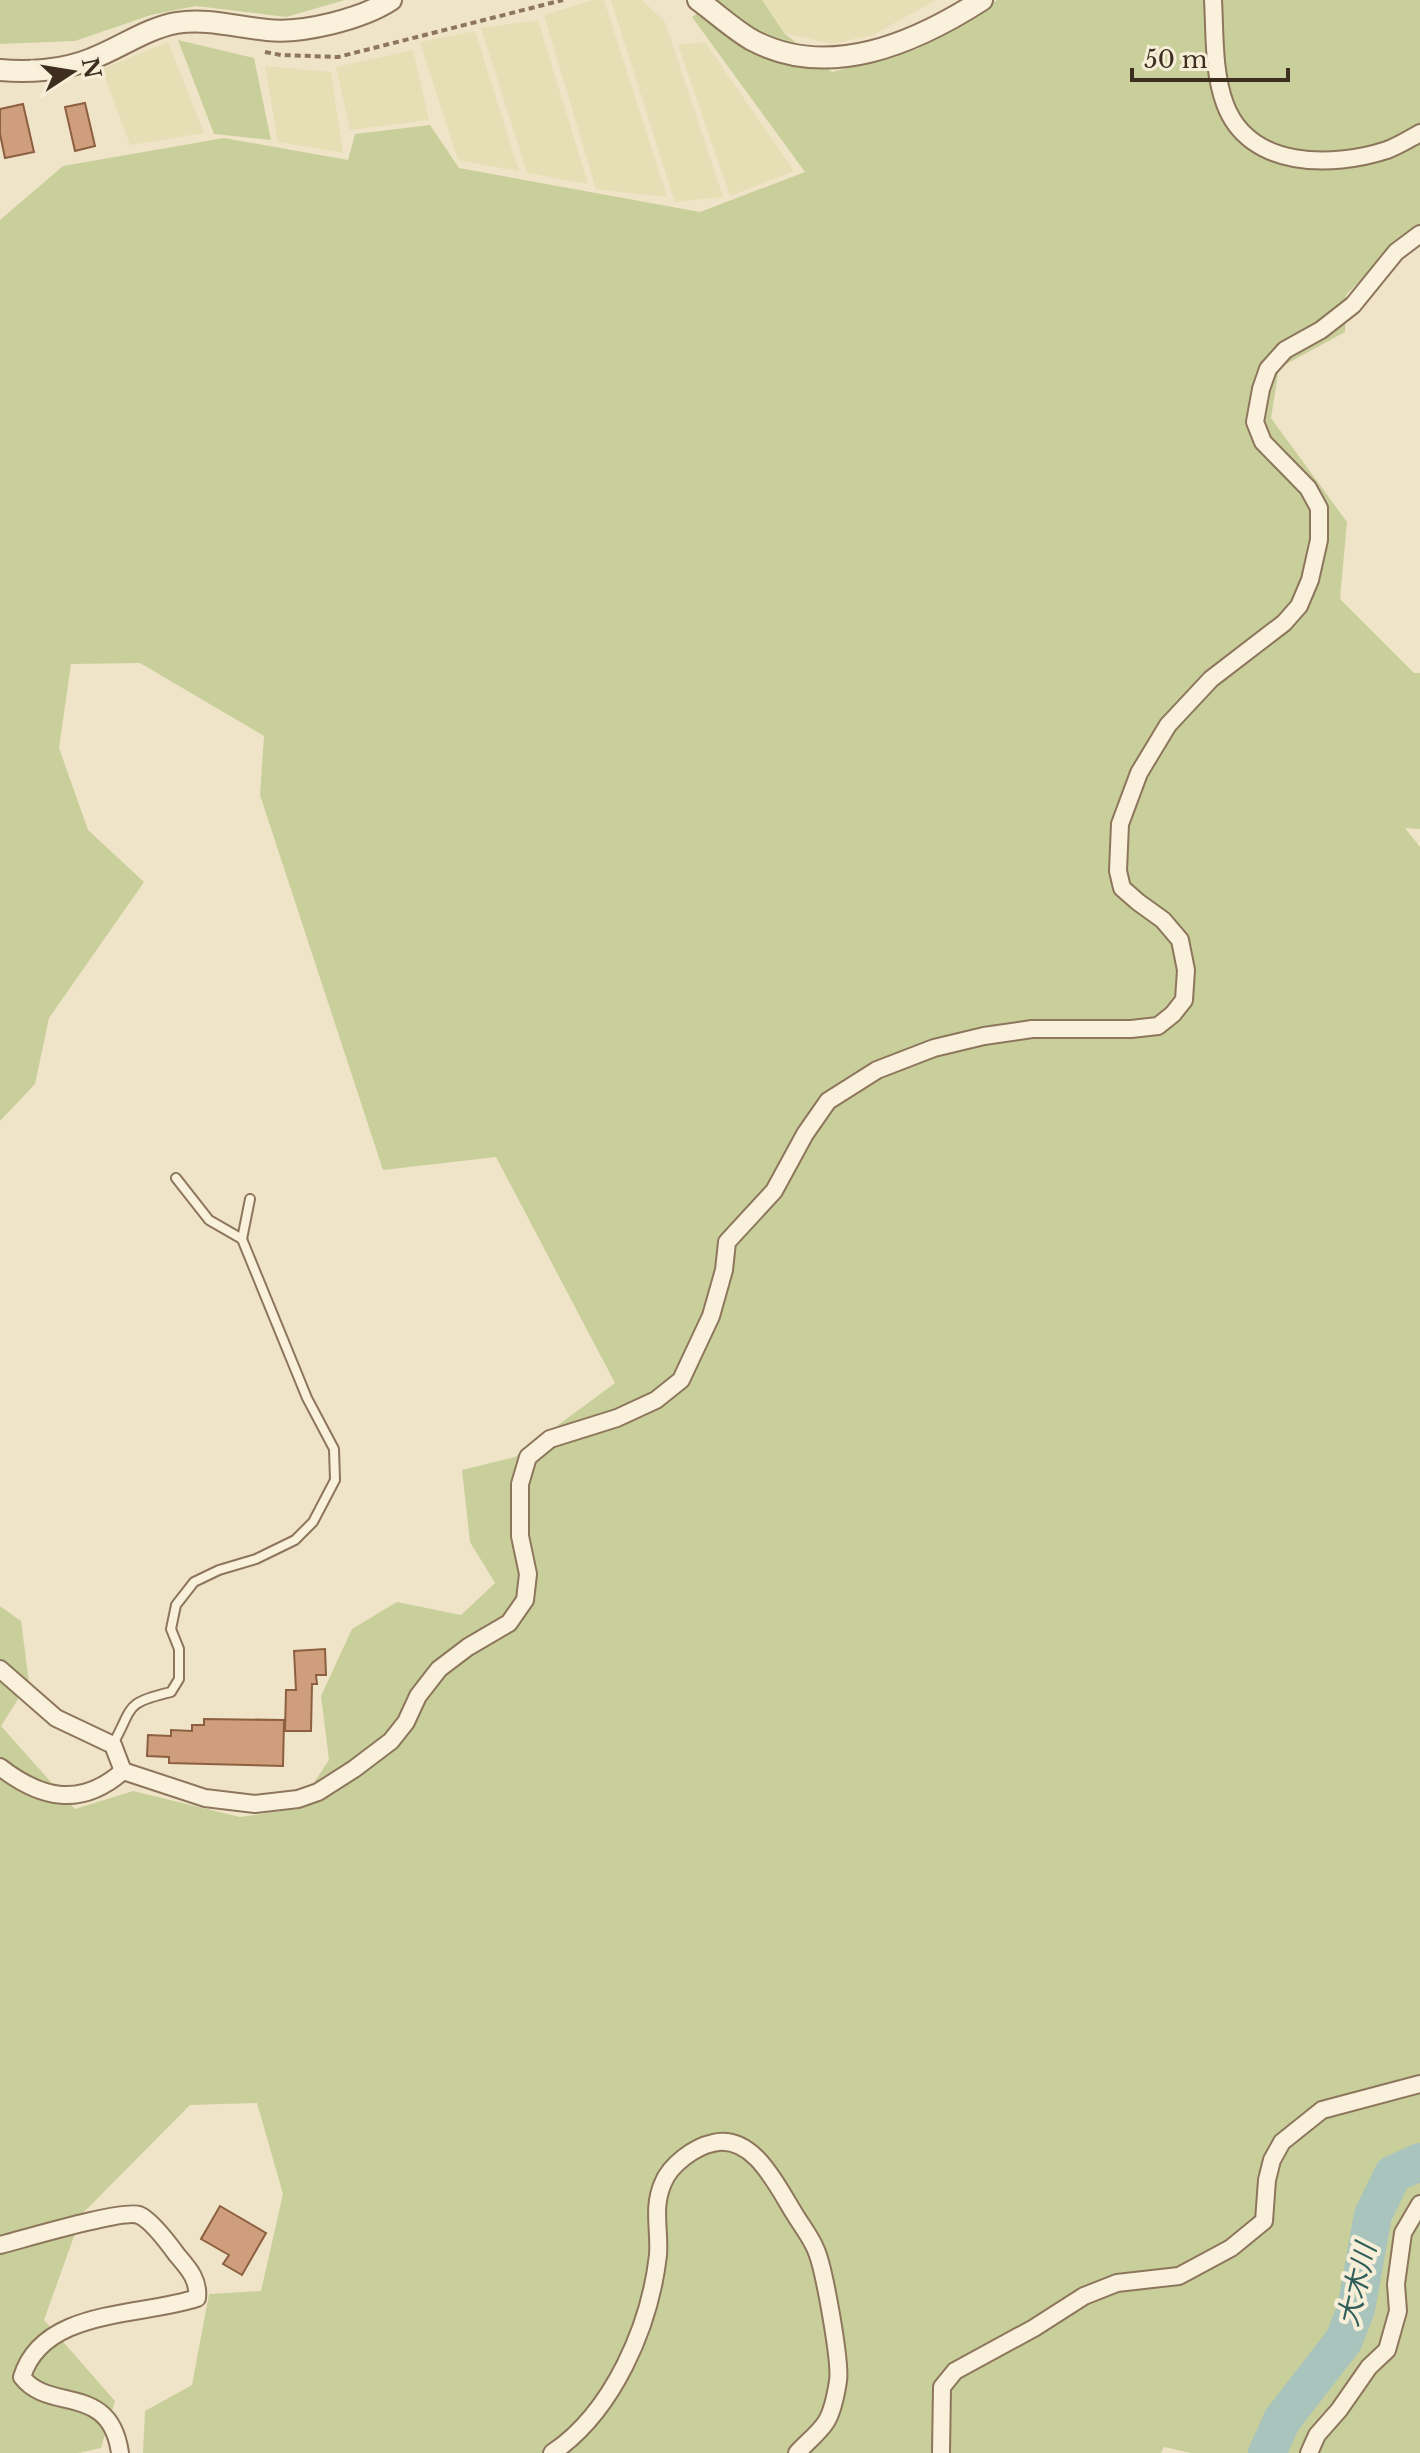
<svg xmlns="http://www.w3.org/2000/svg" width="1420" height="2453" font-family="'Libre Baskerville','Noto Sans JP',serif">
	<rect width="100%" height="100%" fill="#f0e4c8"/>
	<g fill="#e6deb5">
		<path d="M594,0h10l63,197 -71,-8 -52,-174z"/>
		<path d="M611,0h31l23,22 58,175 -48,5z"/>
		<path d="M762,0h174l-63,35 -41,9 -48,-11z"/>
		<path d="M538,20l50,164 -61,-11 -46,-145z"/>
		<path d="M475,31l44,140 -61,-11 -38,-118z"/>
		<path d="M168,42l36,91 -74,12 -28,-76z"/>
		<path d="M705,42l89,129 -64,25 -52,-151z"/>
		<path d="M413,50l16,70 -79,10 -14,-63z"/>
		<path d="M265,66l66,6 12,81 -65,-11z"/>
	</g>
	<g fill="#c9cf9b">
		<path d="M0,0h345l-59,17 -90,-11 -45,9 -76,26 -75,3z"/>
		<path d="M718,0h44l22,33 48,39 85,-23 80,-49h423v229l-11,1 -63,65 -1,37 -66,36 -8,50 76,104 -7,77 74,74h6v156l-15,-1 15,19v1606h-229l-27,-6 -3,6h-1018l2,-42 47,-26 17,-91 52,-3 22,-97 -26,-91 -67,2 -108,109 -38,106 71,81 -14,47 -23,5h-78v-847l21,15 8,61 -28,44 74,83 58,-18 107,26 56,-8 33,-49 -8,-64 31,-67 45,-27 64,13 34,-32 -25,-41 -8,-72 53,-13 100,-74 -119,-226 -113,13 -123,-375 4,-59 -124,-73 -69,1 -12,84 29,82 56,52 -95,136 -14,66 -35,37v-901l63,-54 161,-28 124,22 7,-26 75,-9 29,43 241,44 105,-40 -113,-155z"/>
		<path d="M178,40l76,18 17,82 -57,-6z"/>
	</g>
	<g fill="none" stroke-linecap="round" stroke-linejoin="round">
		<path stroke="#a9c4bc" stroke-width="38" d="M1267,2453l15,-33 62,-80 12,-31 17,-94 20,-41 27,-12"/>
	</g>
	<g fill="#cf9f7d" stroke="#8d5f41" stroke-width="2">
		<path d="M85,103l10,43 -20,5 -10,-44z"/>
		<path d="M23,104l11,48 -29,6 -5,-24v-25z"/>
		<path d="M325,1649l1,26h-10l1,9h-5l-1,47h-26l1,-41h10l-2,-39z"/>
		<path d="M204,1719l80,1 -1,46 -114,-3v-6l-22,-1 1,-21 23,1v-6l21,1v-6h12z"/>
		<path d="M220,2206l46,27 -24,42 -19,-11 6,-9 -28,-16z"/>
	</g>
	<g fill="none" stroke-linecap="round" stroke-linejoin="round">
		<defs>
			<g id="service">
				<path d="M242,1239l8,-40"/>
				<path d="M113,1744c21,-38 11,-41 58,-52l8,-13v-30l-8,-20 5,-24 18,-23 25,-12 37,-11 39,-19 18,-18 22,-42 -1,-31 -27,-51 -65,-159 -33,-19 -33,-42"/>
			</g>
			<g id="minor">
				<path d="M1213,0c2,34 0,72 12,104 24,65 107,64 162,46 11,-4 22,-11 33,-17"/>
				<path d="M0,1669l56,49 57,27 10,26 82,27 50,6 43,-5 20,-7 36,-23 37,-28 15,-19 12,-26 21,-27 29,-22 41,-24 16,-23 3,-26 -8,-38v-52l8,-27 22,-18 67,-21 39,-18 25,-20 30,-64 13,-46 3,-28 47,-51 31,-57 23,-33 49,-31 57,-22 50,-12 48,-7h99l27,-3 15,-12 11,-14 2,-30 -6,-30 -17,-20 -25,-18 -16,-14 -4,-17 2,-47 19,-51 29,-48 43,-46 73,-56 15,-17 11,-26 9,-40v-32l-11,-20 -45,-46 -8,-20 6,-33 7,-20 17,-19 36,-20 32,-25 43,-53 24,-18"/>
				<path d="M0,1767c41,32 81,41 123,4"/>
				<path d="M0,2245c24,-6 122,-36 139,-30 12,5 30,29 38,40 12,14 22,25 20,43 -57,19 -154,10 -175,79 27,36 88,5 98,76"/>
				<path d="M552,2453c61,-41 98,-127 106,-198 2,-25 -6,-47 5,-72 7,-18 31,-36 50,-40 40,-10 64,43 81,70 7,12 17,24 22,37 8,18 25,112 22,131 -2,13 -5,30 -12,41 -7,11 -20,21 -29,31"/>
				<path d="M941,2453l1,-66 13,-16 79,-43 50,-32 33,-13 62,-7 52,-28 33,-27 3,-41 5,-20 10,-18 40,-32 98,-26"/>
				<path d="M1309,2453l8,-18 22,-25 30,-43 18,-17 11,-39 -2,-27 7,-51 17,-29"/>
			</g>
			<g id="tertiary">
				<path d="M698,0c18,13 35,29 54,40 77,41 163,3 230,-40"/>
				<path d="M0,70c29,3 64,0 91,-11 29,-11 54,-30 85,-36 31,-5 60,4 91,7 35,4 95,-11 124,-30"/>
			</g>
		</defs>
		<use href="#service" stroke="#8d765c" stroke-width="12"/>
		<use href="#minor" stroke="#8d765c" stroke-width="20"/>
		<use href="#tertiary" stroke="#8d765c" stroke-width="24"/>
		<path stroke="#8d765c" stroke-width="4" stroke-dasharray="6 4" stroke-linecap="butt" d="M265,52l16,3 57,2 225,-57"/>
		<use href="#service" stroke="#faf1dc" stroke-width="8"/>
		<use href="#minor" stroke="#faf1dc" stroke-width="16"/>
		<use href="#tertiary" stroke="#faf1dc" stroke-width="20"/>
	</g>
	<g text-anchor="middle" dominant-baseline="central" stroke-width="8" stroke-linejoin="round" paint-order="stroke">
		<g font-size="28" font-style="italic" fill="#2f5d5a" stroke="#f7eed8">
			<text transform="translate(1357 2285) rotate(-77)">大木川</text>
		</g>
	</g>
	<g transform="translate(72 72) rotate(78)" stroke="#f7eed8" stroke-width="6" paint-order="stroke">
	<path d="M0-6L14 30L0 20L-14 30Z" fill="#3d2e20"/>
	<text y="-12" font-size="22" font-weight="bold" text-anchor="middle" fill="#3d2e20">N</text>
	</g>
	<path d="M1132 68v12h156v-12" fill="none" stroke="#3d2e20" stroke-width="4"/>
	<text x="1144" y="68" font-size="24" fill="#3d2e20" stroke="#f7eed8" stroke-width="6" paint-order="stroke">50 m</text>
</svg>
